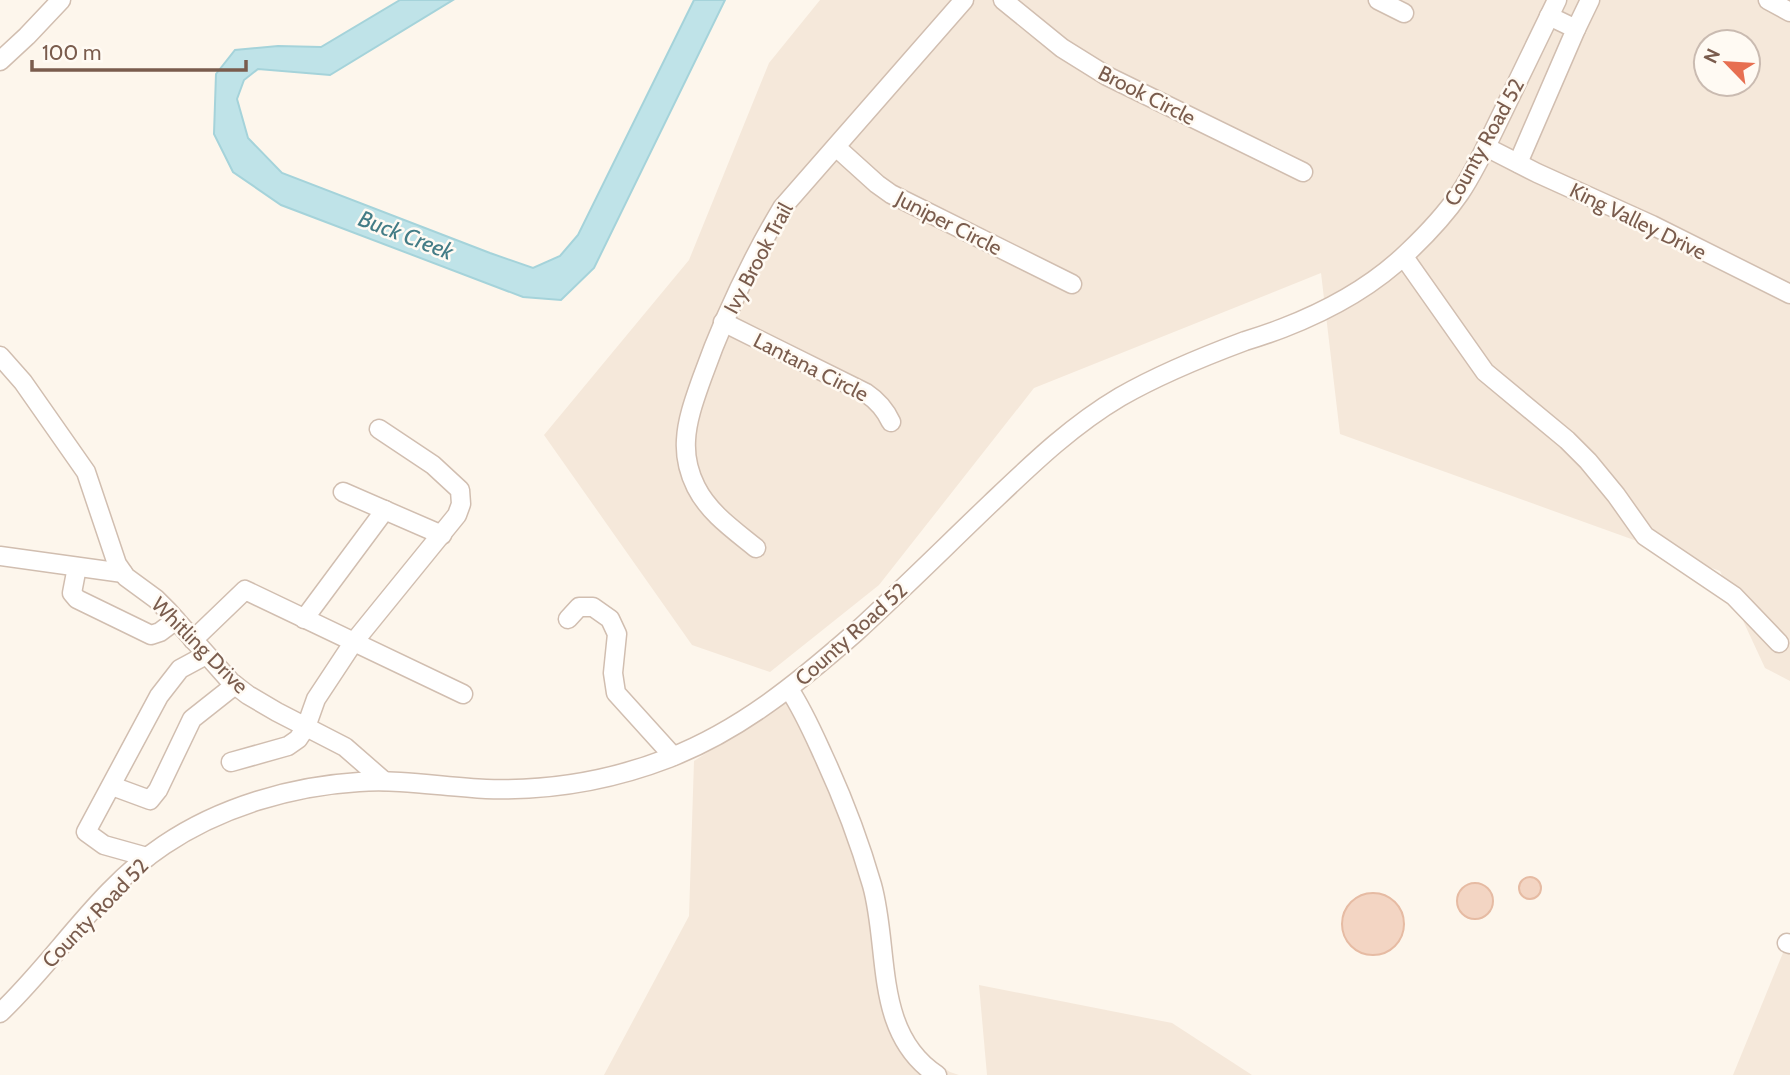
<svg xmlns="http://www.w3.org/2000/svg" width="1790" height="1075" font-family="Cabin,sans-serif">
	<rect width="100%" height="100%" fill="#fdf6ec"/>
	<g fill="#f5e8da" fill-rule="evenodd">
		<path d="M820,0h970v681l-25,-13 -45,-97 -380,-137 -19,-161 -287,115 -155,197 -109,87 -78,-27 -148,-210 145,-175 80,-197zM1706,42h42v42h-42z"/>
		<path d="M787,701l89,171 21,146 21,32 32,22 9,3h-355l85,-159 5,-155z"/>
		<path d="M1790,937v138h-57l54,-132z"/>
		<path d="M979,985l193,38 80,52h-265z"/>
	</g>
	<path fill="#bfe3e8" stroke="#a5d3da" stroke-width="2" d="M400,0h53l-123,75 -72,-6 -14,11 -7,19 11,39 34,35 208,80 43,15 27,-12 18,-21 116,-235h31l-131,268 -33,32 -38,-3 -242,-92 -48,-33 -19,-38 2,-60 19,-24 43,-4 43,1z"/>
	<g fill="#f3d5c3" stroke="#e6bba3" stroke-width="2">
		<circle cx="1530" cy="888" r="11"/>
		<circle cx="1475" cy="901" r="18"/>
		<circle cx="1373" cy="924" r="31"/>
	</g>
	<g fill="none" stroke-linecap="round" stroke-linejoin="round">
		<defs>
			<g id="minor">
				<path d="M1003,0l59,48 45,28 196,96"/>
				<path d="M1378,0l26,13"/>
				<path d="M1768,0l22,12"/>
				<path d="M1576,29l14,-29"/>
				<path d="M0,61l27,-25 34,-36"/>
				<path d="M836,147l41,37 14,10 181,90"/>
				<path d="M1486,147l51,26 115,52 138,69"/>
				<path d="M1518,163l58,-134 -27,-13"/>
				<path d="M1404,257l81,115 82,68 21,21 28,34 29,41 89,60 45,47"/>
				<path d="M723,322l143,71c12,8 19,16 25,29"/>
				<path d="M0,356l23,26 63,90 31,92 9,13 30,22 12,12 63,71 17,13 29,17 68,35 39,34"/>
				<path d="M343,492l99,43"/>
				<path d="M756,548c-22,-18 -47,-35 -60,-61 -7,-14 -11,-31 -10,-47 1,-21 9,-42 16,-62 21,-59 48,-116 80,-170l182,-208"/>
				<path d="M0,556l123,17"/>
				<path d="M77,567l-5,26 5,6 74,36 9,-3 16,-12"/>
				<path d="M304,619l81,-109"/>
				<path d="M568,619l11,-12h14l17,12 7,15 -4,39 3,20 57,63"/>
				<path d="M193,640l52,-50 218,104"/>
				<path d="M789,689c14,21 24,44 34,66 20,43 36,85 49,130 18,64 1,148 65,190"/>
				<path d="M231,762l57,-16 10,-7 8,-12 10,-28 37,-56 104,-128 4,-11 -1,-14 -27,-25 -54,-36"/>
				<path d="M112,786l38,14 8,-10 34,-71 43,-34"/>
				<path d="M147,857l-43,-12 -18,-13 73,-136 21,-27 26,-14"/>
				<path d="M1787,943l3,1"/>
				<path d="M0,1013c57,-54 98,-124 164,-168 56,-38 128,-59 195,-63 42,-3 85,5 127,7 62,2 126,-9 183,-31 72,-28 130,-76 187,-126 46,-42 90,-86 135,-129 40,-38 80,-77 129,-106 40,-23 82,-40 125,-56 13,-4 25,-8 38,-13 44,-17 90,-42 125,-76 19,-18 37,-37 52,-59 14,-21 26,-46 37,-69 20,-41 40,-83 60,-124"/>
			</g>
		</defs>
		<use href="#minor" stroke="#d1beb0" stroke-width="21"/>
		<use href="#minor" stroke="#fff" stroke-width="18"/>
	</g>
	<g text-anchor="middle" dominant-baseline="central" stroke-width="5" stroke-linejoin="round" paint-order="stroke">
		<g font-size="21" fill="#7a5c4d" stroke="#fffaf3">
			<text transform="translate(1147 95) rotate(27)">Brook Circle</text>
			<text transform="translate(1484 142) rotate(-61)">County Road 52</text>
			<text transform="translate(1638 221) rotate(26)">King Valley Drive</text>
			<text transform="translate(949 223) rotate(27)">Juniper Circle</text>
			<text transform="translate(758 258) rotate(-62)">Ivy Brook Trail</text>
			<text transform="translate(811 367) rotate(27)">Lantana Circle</text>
			<text transform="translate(851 634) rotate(-42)">County Road 52</text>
			<text transform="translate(200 645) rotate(45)">Whitling Drive</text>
			<text transform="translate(95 913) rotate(-46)">County Road 52</text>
		</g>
		<g font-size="23" font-style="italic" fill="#437c86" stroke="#fffaf3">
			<text transform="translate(406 235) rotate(21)">Buck Creek</text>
		</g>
	</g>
	<g transform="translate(1727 63) rotate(295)"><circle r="33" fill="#fffaf3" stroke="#cabbb1" stroke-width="2"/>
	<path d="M0-5L12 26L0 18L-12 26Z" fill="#e76f51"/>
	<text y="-10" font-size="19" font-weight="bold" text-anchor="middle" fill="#7a5c4d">N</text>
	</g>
	<path d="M32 60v10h214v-10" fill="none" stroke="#7a5c4d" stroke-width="3.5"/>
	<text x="42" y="60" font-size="21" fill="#7a5c4d" stroke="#fffaf3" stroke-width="5" paint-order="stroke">100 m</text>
</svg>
